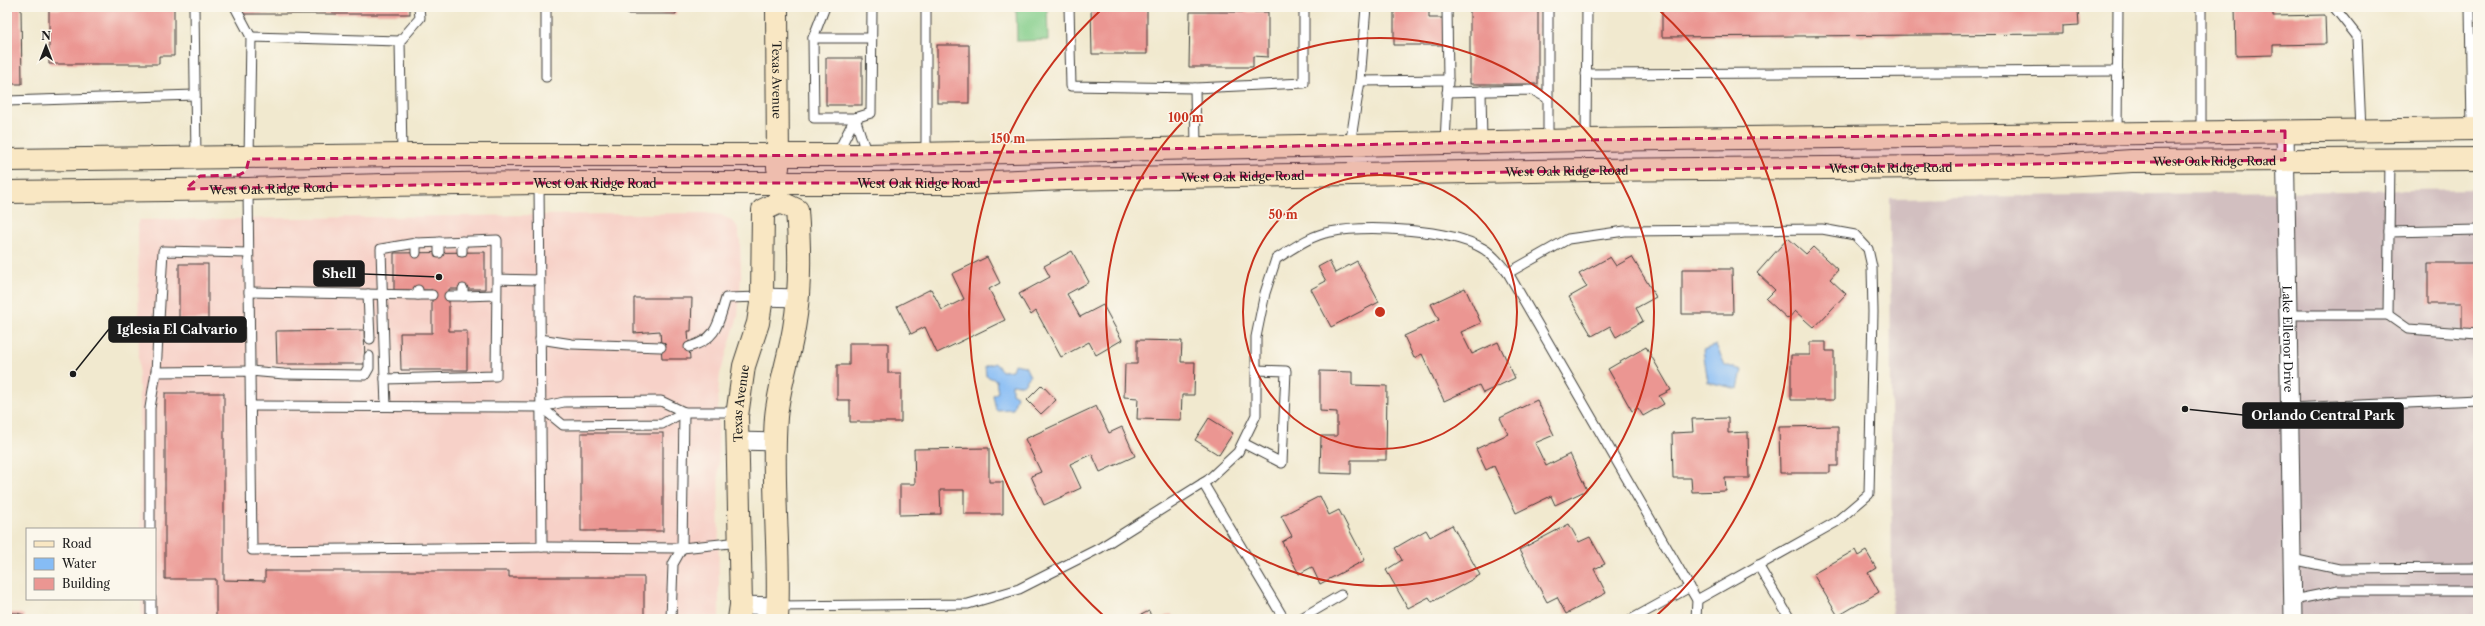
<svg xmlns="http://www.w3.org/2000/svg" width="2485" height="626" font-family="'Libre Caslon Text',serif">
	<rect width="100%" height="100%" fill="#fbf7ec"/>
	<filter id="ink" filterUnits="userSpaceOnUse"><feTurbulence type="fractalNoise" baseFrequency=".025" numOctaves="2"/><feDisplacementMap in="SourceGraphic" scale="8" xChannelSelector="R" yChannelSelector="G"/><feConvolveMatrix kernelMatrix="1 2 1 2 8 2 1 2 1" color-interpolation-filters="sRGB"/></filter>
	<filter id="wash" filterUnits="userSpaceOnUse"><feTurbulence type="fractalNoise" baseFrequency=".012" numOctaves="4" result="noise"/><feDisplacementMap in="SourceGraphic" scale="16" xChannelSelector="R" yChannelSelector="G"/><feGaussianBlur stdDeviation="0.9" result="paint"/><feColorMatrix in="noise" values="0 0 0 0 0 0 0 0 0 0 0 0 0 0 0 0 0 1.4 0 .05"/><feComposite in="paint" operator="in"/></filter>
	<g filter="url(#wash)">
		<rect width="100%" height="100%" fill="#f1e9cf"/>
		<path fill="#f7d1c8" d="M704,213l17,2 8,4 8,7 3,14 1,36 -3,40 -18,58 -2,20 1,225h-578v-20h14v-70h-15l-2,-309z"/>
		<path fill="#d2bfc0" d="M2478,189v430h-586l-2,-421z"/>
		<path fill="#84ce8b" stroke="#507554" d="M1016,7h31l1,33 -31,1z"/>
		<g fill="#86bcf5" stroke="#516c88">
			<path d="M1716,345l9,20 17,5 -4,19 -30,-7 -5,-32z"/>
			<path d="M995,363l7,8 10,-1 2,-6 11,2 5,10 -7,9 -11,-1v9l5,3 -4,13 -17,1 -3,-15 5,-3 -2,-12 -10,-4 -1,-10z"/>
		</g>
		<g id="blocks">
			<g fill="#eb9692">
				<path d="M7,7h14l1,77h-15z"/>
				<rect x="241" y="7" width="169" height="7"/>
				<path d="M627,7h49v7h-48z"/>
				<path d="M1091,7h56v47h-55z"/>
				<path d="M1394,7h35v11h17v27h-52z"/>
				<rect x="1470" y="7" width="68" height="77"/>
				<path d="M1662,7h424v3h-8l1,15 -17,1v8l-400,3z"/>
				<path d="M2235,7h38v9l52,-1 1,29 -53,1v10l-37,1z"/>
				<path d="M174,8v48h-15v8h-110v-55z"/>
				<path d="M1190,12h78v45l-15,-1v11h-64z"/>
				<rect x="937" y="45" width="32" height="58"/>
				<rect x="826" y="58" width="36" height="47"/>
				<path d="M1788,238l18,16 7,-7 25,23 -8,9 16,15 -32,34 -19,-17 -7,8 -22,-20 9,-9 -18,-17z"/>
				<path d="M1072,251l17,31 -22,12 13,23 23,-12 19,35 -26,15 -7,-13 -28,15 -25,-46 -5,4 -12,-21 31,-17 -6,-11z"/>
				<path d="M485,252v37h-36v42h18v39h-66l-1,-37h32v-43h-38v-37z"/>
				<path d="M987,257l13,26 -11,6 16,31 -68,33 -12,-26 -14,7 -14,-28 34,-17 11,21 22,-11 -12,-25z"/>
				<path d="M1610,257l6,9 16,-9 24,40 -20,11 7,13 -27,16 -6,-11 -18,10 -23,-39 18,-10 -8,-13z"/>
				<path d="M1329,261l6,12 22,-12 22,41 -48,25 -20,-38 15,-8 -8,-14z"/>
				<path d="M2428,263h50v69l-16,1v-29h-34z"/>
				<rect x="179" y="264" width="29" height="55"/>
				<path d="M1682,269h50l1,45h-51z"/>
				<path d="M1465,288l16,35 -20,9 11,22 26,-12 17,36 -32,15 -4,-8 -35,16 -22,-47 -8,4 -10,-22 35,-16 -8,-16z"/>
				<path d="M634,298h58l-1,33h-3l2,28h-28l-2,-28 -26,2z"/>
				<path d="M364,330l1,34h-88l-1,-33z"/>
				<path d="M1137,340l45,1 -1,21h14l-1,33h-12l-1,25 -44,-1 1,-21 -14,-1 1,-33h12z"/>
				<path d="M1810,342h16v9h8v49h-43v-45h19z"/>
				<path d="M849,343h39v30h13v49h-51v-22h-13v-35h12z"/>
				<path d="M1646,347l25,43 -12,6 5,8 -21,12 -5,-8 -6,3 -24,-42z"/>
				<path d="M1320,371l32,1v13l35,1 -1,74h-35v14l-31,-1 1,-37h16v-24l-17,-1z"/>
				<path d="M1042,385l14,15 -15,14 -14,-14z"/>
				<path d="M165,393h59v187l41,1v-10h244v6h135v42h-428v-40h-51z"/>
				<path d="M1537,400l17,35 -19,8 11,23 24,-12 17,36 -32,15 -4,-9 -35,17 -22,-47 -8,4 -10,-21 32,-15 -8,-16z"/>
				<path d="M1096,406l13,27 13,-6 13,29 -35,16 -8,-18 -22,10 11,24 -37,17 -13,-29 10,-4 -16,-33z"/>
				<path d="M1209,418l24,15 -14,22 -24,-15z"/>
				<path d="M1728,418v15l20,-1 1,46h-24l1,13 -34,1 -1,-14h-18l-1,-45 21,-1 -1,-13z"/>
				<path d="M1838,426v40h-8v7h-50l-1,-46z"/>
				<rect x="581" y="433" width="82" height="98"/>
				<path d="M989,448v34h14v32h-39v-24h-24l1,24 -41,1v-31h15l-1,-35z"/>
				<path d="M1320,496l9,19 10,-5 26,50 -45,24 -8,-17 -13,7 -17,-32 10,-6 -11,-20z"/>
				<path d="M1569,524l10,18 11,-5 15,27 -11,5 12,24 -40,21 -9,-17 -10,5 -28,-52z"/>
				<path d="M1452,525l28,50 -48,27 -3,-5 -21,11 -22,-38 16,-10 -7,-12 31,-18 4,7z"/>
				<path d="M1855,550l3,6 8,-5 10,17 -8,5 11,19 -41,24 -25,-42z"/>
				<path d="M1149,611l3,8h-19z"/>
				<path d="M7,613h10l7,2v4h-17z"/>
				<path d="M1171,614l3,5h-14z"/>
			</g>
		</g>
	</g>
	<g filter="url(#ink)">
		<use href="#blocks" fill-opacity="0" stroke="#3c3b37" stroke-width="1"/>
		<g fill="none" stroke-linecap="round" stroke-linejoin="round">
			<defs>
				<g id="lane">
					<path d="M194,7l2,152"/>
					<path d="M235,7l16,30"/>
					<path d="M546,7v70"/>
					<path d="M926,7v147"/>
					<path d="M1069,7l2,79 124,2 109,-5v-76"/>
					<path d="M2201,7v125"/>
					<path d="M2334,7l23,29 4,95"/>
					<path d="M2470,7l2,122"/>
					<path d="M813,38l12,-31"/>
					<path d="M871,38h-58l1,80h41l16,-5 1,-106"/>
					<path d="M400,41l20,-23 -1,-11"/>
					<path d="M1586,74l532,-3"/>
					<path d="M1360,81l88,-1"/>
					<path d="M1195,88l1,59"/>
					<path d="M1481,91l1,51"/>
					<path d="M1447,92l86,-2 14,8"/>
					<path d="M7,101l188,-6"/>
					<path d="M855,118l12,37"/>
					<path d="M2117,133l1,-126"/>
					<path d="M1586,140l1,-133"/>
					<path d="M1548,141v-134"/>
					<path d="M1445,143l3,-63 -1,-73"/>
					<path d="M1350,145l10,-64 6,-74"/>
					<path d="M837,154l18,-36"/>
					<path d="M249,158l2,-121 149,4 2,114"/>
					<path d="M248,189l4,361 290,-3 -3,-364"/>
					<path d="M2389,232l89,-2"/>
					<path d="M462,241v11"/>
					<path d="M439,242v11"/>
					<path d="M416,243v10"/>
					<path d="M1508,273l60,-34 57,-8 197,-2 33,6 13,14 4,18 1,45 -4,182 -33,28 -139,78"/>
					<path d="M497,279l-1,97 -111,3 -4,-130 35,-6 81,-3v39l42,1"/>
					<path d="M463,289v7l33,-1"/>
					<path d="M249,292l169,3v-5"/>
					<path d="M368,294l2,45"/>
					<path d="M418,295h14"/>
					<path d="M449,296h14"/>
					<path d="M2288,315h100l2,-155"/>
					<path d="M2388,315l20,14 70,5"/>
					<path d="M540,339l32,5 89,3"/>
					<path d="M689,347c29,-8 29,-24 37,-49l36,-1"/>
					<path d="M156,372l7,-121 85,2"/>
					<path d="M385,379l1,27"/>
					<path d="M251,406l290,1 23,-5 97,-1 23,11h53"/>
					<path d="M541,407l22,18 99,-1 22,-12"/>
					<path d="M2289,408l189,-8"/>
					<path d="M1243,443l39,20 4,-92 -30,-1"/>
					<path d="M1203,483l81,136"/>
					<path d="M150,529v-121l6,-36 94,-1 34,3 81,1 4,-7v-12"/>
					<path d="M542,547l140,1 58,-6"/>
					<path d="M2292,559l47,10 139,-1"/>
					<path d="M1758,565l32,54"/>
					<path d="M151,599v20"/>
					<path d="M2293,600l45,-9h134"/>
					<path d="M778,606l190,-2 51,-15 81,-41 108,-68 30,-28 18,-37v-78l9,-44 11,-34c16,-10 35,-24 54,-27 37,-7 120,-3 152,16 10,5 19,17 26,25l189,327 -1,19"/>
					<path d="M671,619l2,-55 9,-16 2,-136"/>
					<path d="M1300,619l41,-24"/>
					<path d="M1632,619l58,-32"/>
				</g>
				<g id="street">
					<path id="s1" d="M2285,131l8,488"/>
					<path d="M762,297l36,1"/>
					<path d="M737,441l38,1"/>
					<path d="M741,605l37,1"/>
				</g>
				<g id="secondary">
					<path id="s2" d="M777,7l1,161"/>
					<path d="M7,160l395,-5h465l719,-15 892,-11"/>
					<path id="s3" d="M7,192l241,-3 135,-4 156,-2h431l95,-4 522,-9 462,-4 83,-5 346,-2"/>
					<path id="s4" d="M739,619l2,-14 -4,-189 7,-50 14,-43 4,-26 1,-87 17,-8"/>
					<path d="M777,619c4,-67 -6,-135 -1,-202 3,-31 13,-59 18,-89 7,-39 6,-79 3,-118l-17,-8"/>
				</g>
			</defs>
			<use href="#lane" stroke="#3c3b37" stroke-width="11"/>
			<use href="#street" stroke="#3c3b37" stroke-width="19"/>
			<use href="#secondary" stroke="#3c3b37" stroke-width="24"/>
			<use href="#lane" stroke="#fff" stroke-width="9"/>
			<use href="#street" stroke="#fff" stroke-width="17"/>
			<use href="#secondary" stroke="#f9e7c3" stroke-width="22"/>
		</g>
	</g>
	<path fill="#c2185b" fill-opacity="0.2" stroke="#c2185b" stroke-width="3" stroke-dasharray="8 5" stroke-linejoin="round" d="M2285,131v29l-1220,19 -95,4h-431l-353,6 14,-13 39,-1 7,-4 3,-12 618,-4 719,-15z"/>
	<g fill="none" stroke="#c8321e" stroke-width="2">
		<circle cx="1380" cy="312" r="137"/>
		<circle cx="1380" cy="312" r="274"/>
		<path d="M1105 617A411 411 0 0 1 1102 9M1658 9A411 411 0 0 1 1655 617"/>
	</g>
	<g text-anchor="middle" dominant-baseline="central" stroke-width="3" stroke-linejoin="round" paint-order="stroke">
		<g font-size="12" fill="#1c1c1c" stroke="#fbf7ec">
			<text stroke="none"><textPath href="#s2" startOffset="73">Texas Avenue</textPath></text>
			<text stroke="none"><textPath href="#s3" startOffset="2208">West Oak Ridge Road</textPath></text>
			<text stroke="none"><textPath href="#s3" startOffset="1884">West Oak Ridge Road</textPath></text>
			<text stroke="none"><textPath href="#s3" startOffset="1560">West Oak Ridge Road</textPath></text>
			<text stroke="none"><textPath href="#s3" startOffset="1236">West Oak Ridge Road</textPath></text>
			<text stroke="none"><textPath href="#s3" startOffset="588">West Oak Ridge Road</textPath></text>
			<text stroke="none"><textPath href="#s3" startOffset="912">West Oak Ridge Road</textPath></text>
			<text stroke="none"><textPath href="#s3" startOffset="264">West Oak Ridge Road</textPath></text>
			<text stroke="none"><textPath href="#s1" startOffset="208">Lake Ellenor Drive</textPath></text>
			<text stroke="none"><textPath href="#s4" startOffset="216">Texas Avenue</textPath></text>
		</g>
	</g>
	<circle cx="1380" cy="312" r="6" fill="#c8321e" stroke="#fbf7ec" stroke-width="2"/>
	<g font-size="12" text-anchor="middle" font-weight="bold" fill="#c8321e" stroke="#fbf7ec" stroke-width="3" stroke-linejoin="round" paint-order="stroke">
		<text x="1186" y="122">100 m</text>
		<text x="1008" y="143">150 m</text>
		<text x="1283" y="219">50 m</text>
	</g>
	<path fill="none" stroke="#1c1c1c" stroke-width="1.5" d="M439 277L364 274M73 374L109 329M2185 409L2243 415"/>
	<g fill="#1c1c1c" stroke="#fbf7ec" stroke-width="1.5">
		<circle cx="439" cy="277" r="4"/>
		<circle cx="73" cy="374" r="4"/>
		<circle cx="2185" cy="409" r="4"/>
	</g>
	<g fill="#1c1c1c" stroke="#1c1c1c" stroke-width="1.5">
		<rect x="314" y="261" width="50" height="25" rx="4"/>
		<rect x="109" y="317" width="137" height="25" rx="4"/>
		<rect x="2243" y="403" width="160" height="25" rx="4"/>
	</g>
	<g font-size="13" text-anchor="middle" font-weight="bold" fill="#fff">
		<text x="339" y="278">Shell</text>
		<text x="177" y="334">Iglesia El Calvario</text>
		<text x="2323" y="420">Orlando Central Park</text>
	</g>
	<rect width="2485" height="626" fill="none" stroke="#fbf7ec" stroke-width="24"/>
	<rect x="26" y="528" width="130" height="72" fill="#fbf7ec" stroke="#a29f99"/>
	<rect x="34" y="541" width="20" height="6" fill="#f9e7c3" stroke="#a29f99"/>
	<text x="62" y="548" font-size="12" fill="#1c1c1c">Road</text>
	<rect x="34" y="558" width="20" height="12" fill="#86bcf5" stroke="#a29f99"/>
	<text x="62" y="568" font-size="12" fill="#1c1c1c">Water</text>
	<rect x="34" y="578" width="20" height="12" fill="#eb9692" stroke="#a29f99"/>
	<text x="62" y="588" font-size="12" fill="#1c1c1c">Building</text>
	<g transform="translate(46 46)" stroke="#fbf7ec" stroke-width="3" paint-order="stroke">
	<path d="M0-3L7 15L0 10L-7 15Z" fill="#1c1c1c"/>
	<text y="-6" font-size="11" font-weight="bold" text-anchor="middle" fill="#1c1c1c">N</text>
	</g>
</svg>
